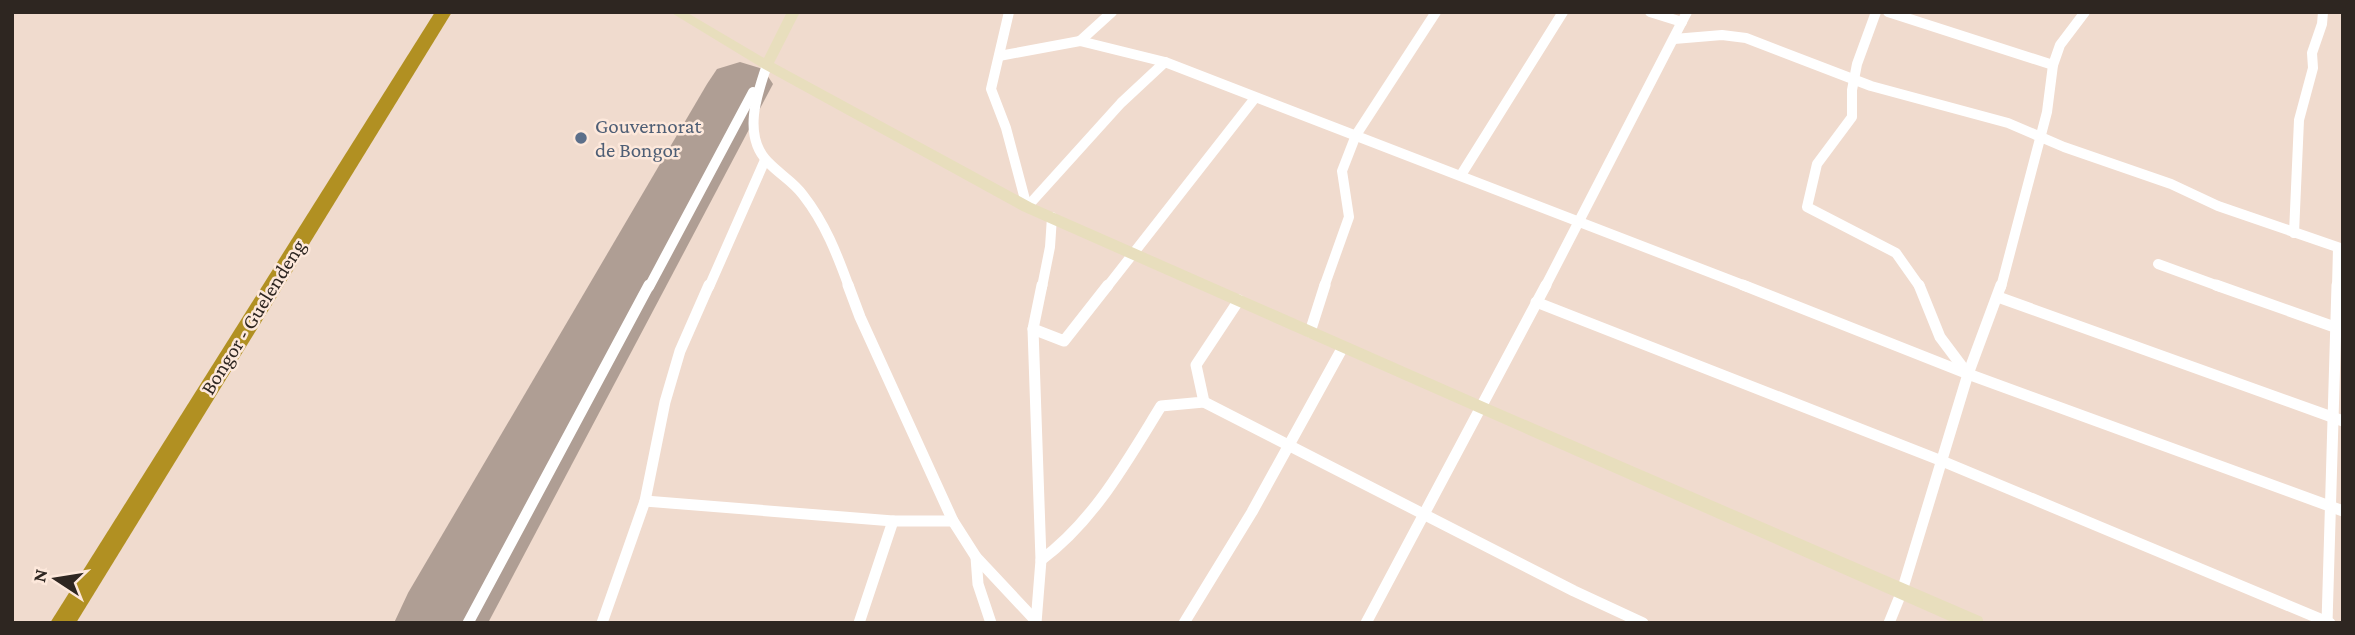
<svg xmlns="http://www.w3.org/2000/svg" width="2355" height="635" font-family="'Crimson Pro',serif">
	<rect width="100%" height="100%" fill="#f0dbce"/>
	<g fill="none" stroke-linecap="round" stroke-linejoin="round">
		<path fill="#af9e94" fill-rule="evenodd" d="M740,62l23,7 10,15 -285,539h-94l14,-30 299,-509 10,-15z"/>
		<g stroke="#fff" stroke-width="10">
			<path d="M1009,12l-18,77 15,39 21,79"/>
			<path d="M1650,12l32,10"/>
			<path d="M1876,12l-19,52 -5,26v27l-35,47 -10,43 89,46 24,34"/>
			<path d="M1888,12l165,53"/>
			<path d="M1674,39l48,-4 24,3 125,48 137,37 56,24 107,37 47,22 125,43"/>
			<path d="M1080,41l32,-29"/>
			<path d="M999,56l81,-15 85,21 583,225"/>
			<path d="M767,65c-10,29 -25,71 1,97 11,12 26,20 35,33 22,28 34,59 46,92"/>
			<path d="M1461,175l102,-163"/>
			<path d="M1027,207l94,-104 44,-41"/>
			<path d="M2294,233l5,-113 14,-52 -1,-15 10,-29 1,-12"/>
			<path d="M2158,264l63,23"/>
			<path d="M649,287l104,-195"/>
			<path d="M709,287l56,-127"/>
			<path d="M1042,287l8,-40 2,-30"/>
			<path d="M1107,287l148,-189"/>
			<path d="M1324,287l25,-70 -7,-46 14,-36 80,-123"/>
			<path d="M1545,287l142,-275"/>
			<path d="M2001,287l46,-175 6,-47 7,-20 25,-33"/>
			<path d="M2337,287l1,-39"/>
		</g>
		<g stroke="#fff" stroke-width="11">
			<path d="M848,285l12,32 93,204 23,36 59,63"/>
			<path d="M1743,285l225,89 375,137"/>
			<path d="M1919,285l21,52 27,36"/>
			<path d="M2216,285l127,45"/>
			<path d="M1998,297l345,124"/>
			<path d="M1536,302l406,159 388,162"/>
			<path d="M1033,329l31,12 44,-56"/>
			<path d="M1310,332l15,-47"/>
			<path d="M1204,402l370,189 69,32"/>
			<path d="M645,501l248,20h60"/>
			<path d="M976,557l2,27 13,39"/>
			<path d="M1041,560c53,-39 86,-99 120,-154l43,-4 -8,-37 43,-65"/>
			<path d="M468,623l181,-338"/>
			<path d="M602,623l43,-122 20,-99 15,-51 29,-66"/>
			<path d="M859,623l34,-102"/>
			<path d="M1036,623l5,-63 -8,-231 9,-44"/>
			<path d="M1184,623l68,-111 91,-165"/>
			<path d="M1366,623l180,-338"/>
			<path d="M1889,623l13,-32 66,-217 33,-89"/>
			<path d="M2327,623l10,-338"/>
		</g>
		<path fill="#e8debd" fill-rule="evenodd" d="M670,12h16l78,46 23,-46h13l-26,51 258,140 452,199 498,215 2,6h-30l-932,-412 -260,-143z"/>
		<path fill="#b19022" fill-rule="evenodd" d="M435,12h17l-376,611h-26z"/>
	</g>
	<circle fill="#5c6f8a" stroke="#fde8db" stroke-width="2.5" cx="581" cy="138" r="7"/>
	<g text-anchor="middle" dominant-baseline="central" stroke-width="5" stroke-linejoin="round" paint-order="stroke">
		<g font-size="21" fill="#4e5e75" stroke="#fde8db" text-anchor="start">
			<text x="595" y="126">Gouvernorat<tspan x="595" dy="24">de Bongor</tspan></text>
		</g>
		<g font-size="21" fill="#2e2621" stroke="#fde8db">
			<text transform="translate(253 317) rotate(-58)">Bongor - Guelendeng</text>
		</g>
	</g>
	<rect width="2355" height="635" fill="none" stroke="#2e2621" stroke-width="28"/>
	<g transform="translate(56 579) rotate(282)" stroke="#fde8db" stroke-width="5" paint-order="stroke">
	<path d="M0-5L12 26L0 18L-12 26Z" fill="#2e2621"/>
	<text y="-10" font-size="19" font-weight="bold" text-anchor="middle" fill="#2e2621">N</text>
	</g>
</svg>
